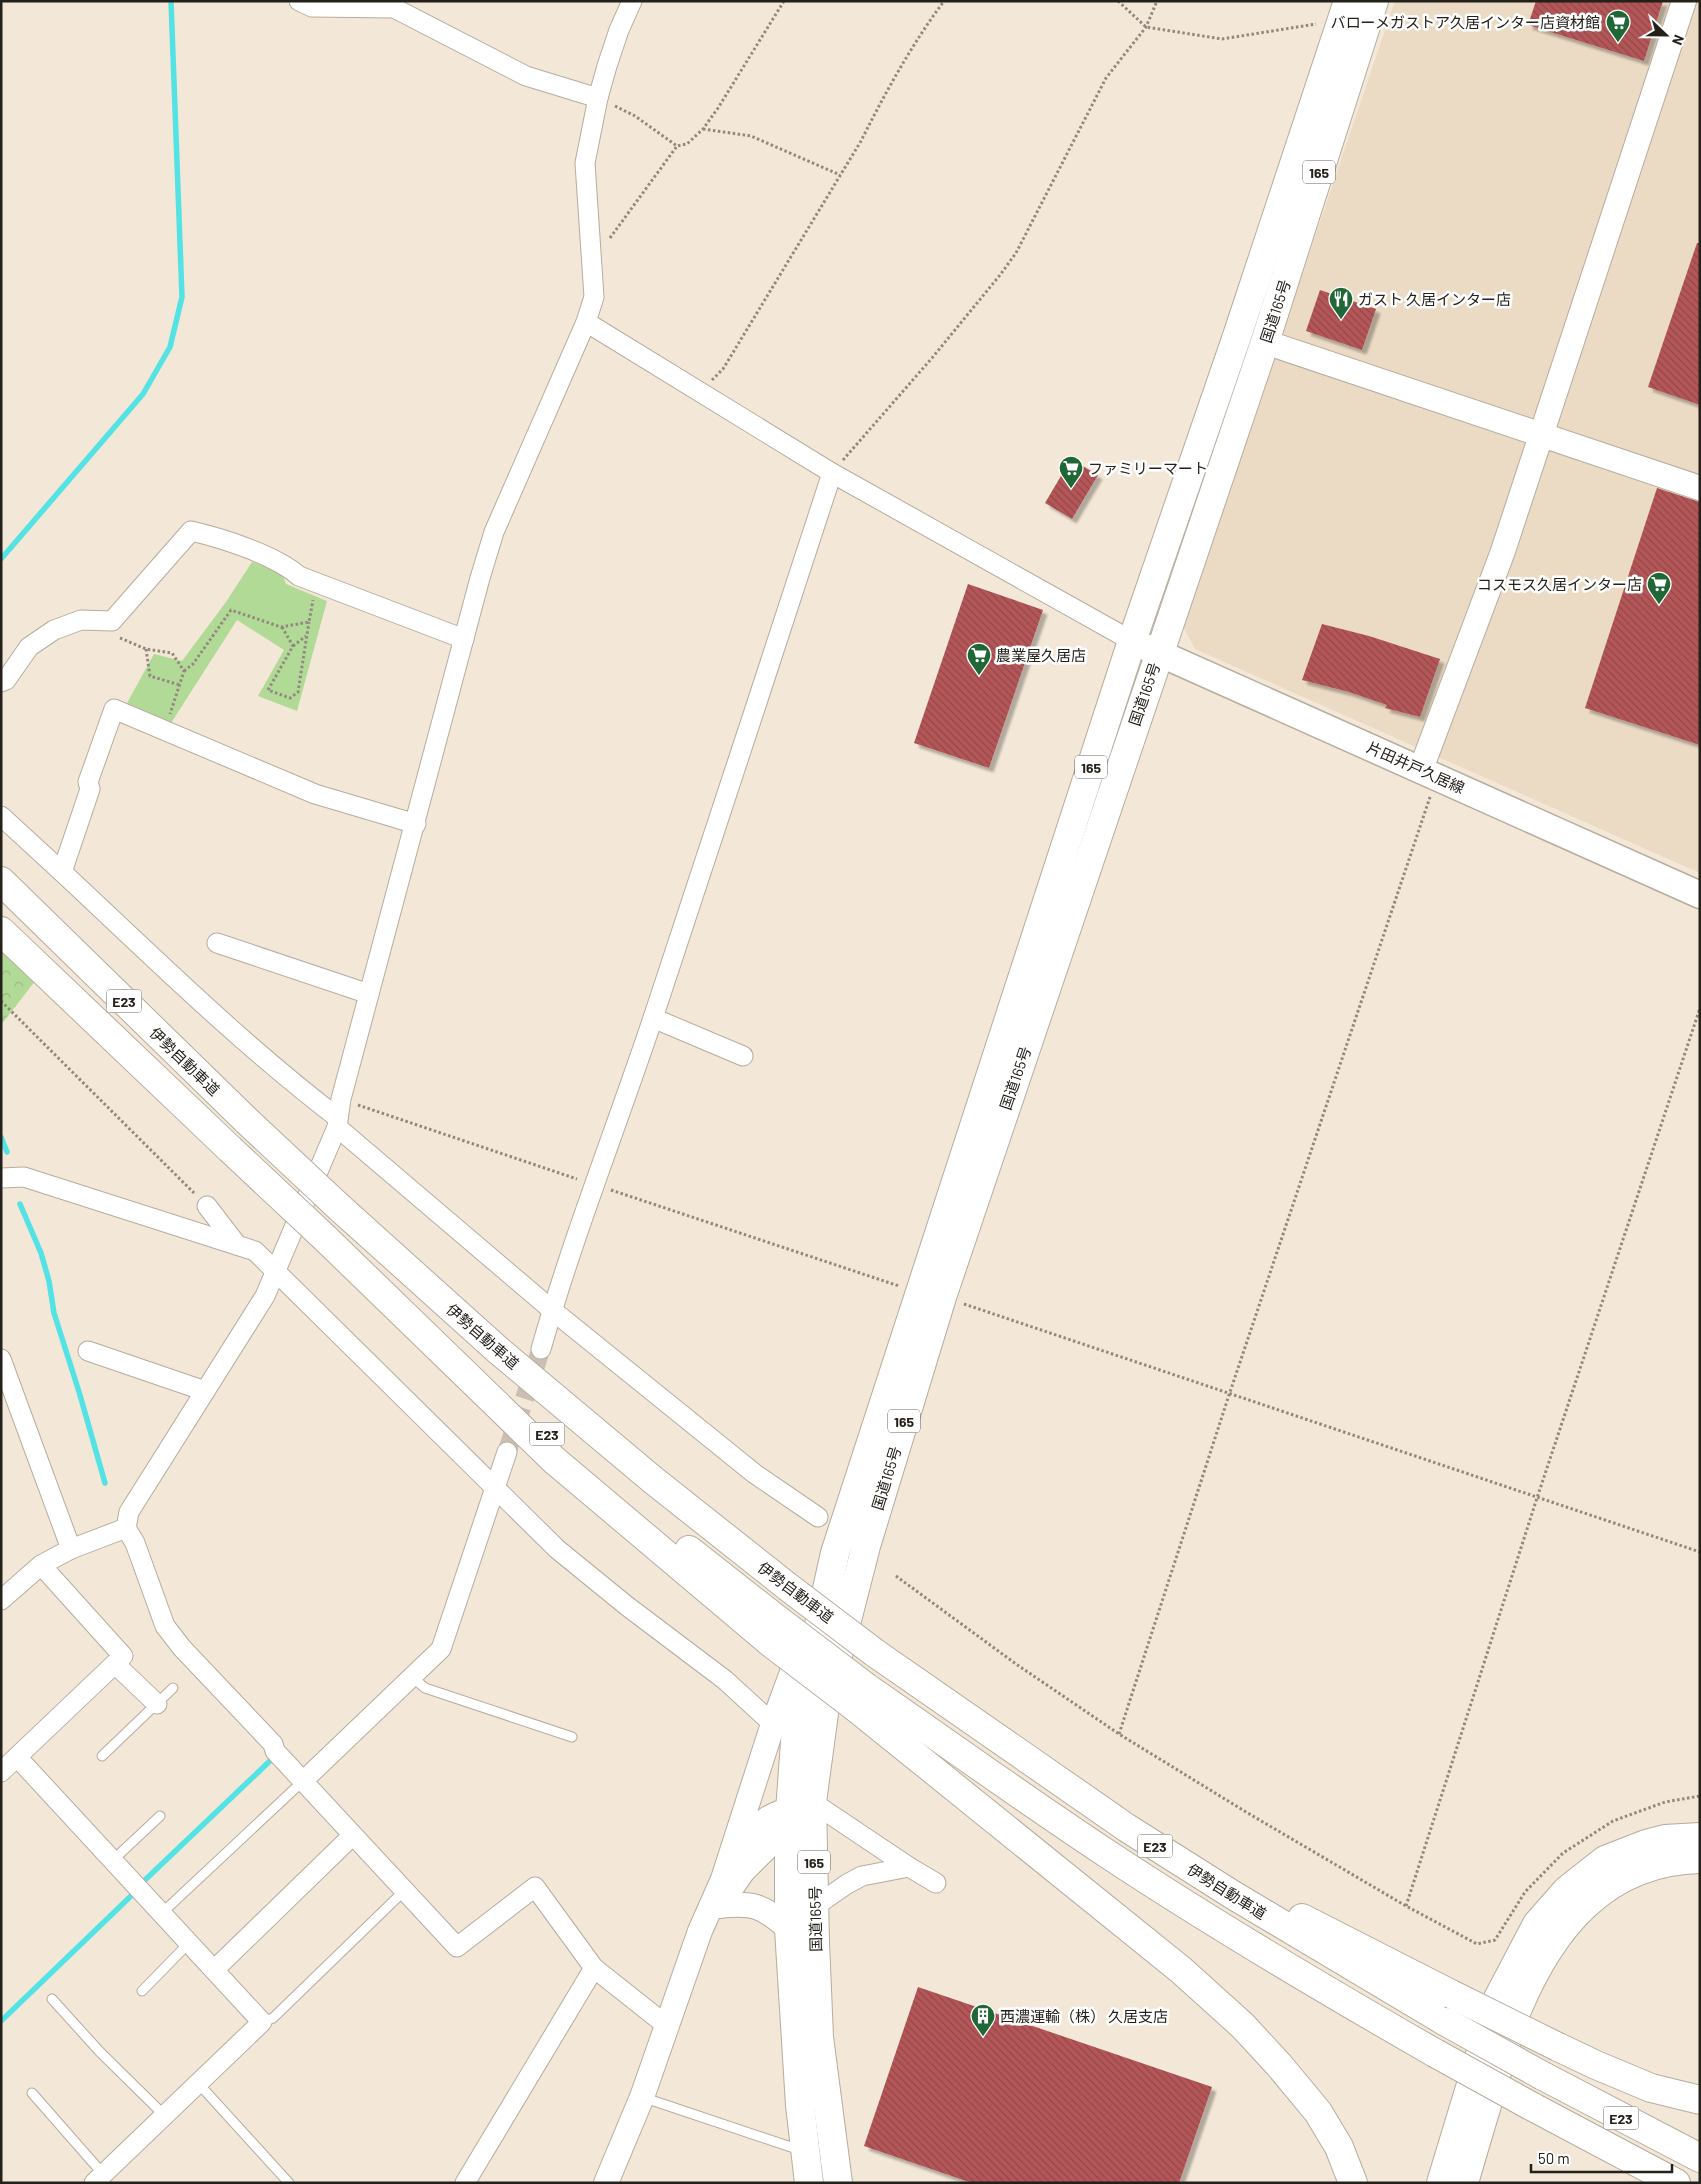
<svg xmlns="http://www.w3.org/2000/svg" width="1701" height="2184" font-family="Barlow,'Noto Sans JP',sans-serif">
	<defs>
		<pattern id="forest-crowns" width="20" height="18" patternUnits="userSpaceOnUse" patternTransform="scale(1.25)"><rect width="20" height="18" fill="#b2da97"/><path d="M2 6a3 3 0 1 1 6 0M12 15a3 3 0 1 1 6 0" fill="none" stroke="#99bb82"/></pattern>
		<pattern id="building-back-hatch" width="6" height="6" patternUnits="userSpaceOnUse" patternTransform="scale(1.25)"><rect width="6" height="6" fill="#b45759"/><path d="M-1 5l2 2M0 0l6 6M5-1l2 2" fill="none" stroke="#924849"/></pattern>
		<filter id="shadow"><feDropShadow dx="4.5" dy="4.5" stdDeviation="1" flood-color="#0004"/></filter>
	</defs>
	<rect width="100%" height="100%" fill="#f3e7d7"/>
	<path fill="#ebdac4" d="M1395,1h305v872l-505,-224 -12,-23z"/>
	<path fill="#b2da97" d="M252,562l30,12 4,10 41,17 -30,110 -39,-15 26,-46 -47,-30 -66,103 -44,-20 27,-49 28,7 44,-59z"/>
	<path fill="url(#forest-crowns)" d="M1,940l38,36 -38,49z"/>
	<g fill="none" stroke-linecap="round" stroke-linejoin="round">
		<g stroke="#53e3e4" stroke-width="5.5">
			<path d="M1,559l142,-165 27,-47 12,-50 -11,-296"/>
			<path d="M1,1137l6,15"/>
			<path d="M20,1204l21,49 8,28 5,32 26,82 25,88"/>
			<path d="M145,1880l128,-122"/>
			<path d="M1,2021l131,-126"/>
		</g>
	</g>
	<g fill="url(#building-back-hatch)" filter="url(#shadow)">
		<path d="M1536,1h127l-19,60 -116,-36z"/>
		<path d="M1697,243h3v162l-52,-18z"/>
		<path d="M1320,290l56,19 -14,41 -56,-19z"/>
		<path d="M1071,459l27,16 -26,44 -27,-16z"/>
		<path d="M1657,488l43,14v243l-115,-37z"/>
		<path d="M968,584l75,26 -54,158 -75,-25z"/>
		<path d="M1322,624l47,12 71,23 -20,58 -35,-9 2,-3 -38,-13 -47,-12z"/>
		<path d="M918,1987l294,100 -33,96h-207l-108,-37z"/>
	</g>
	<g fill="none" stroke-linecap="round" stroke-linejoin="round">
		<path stroke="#cabfb1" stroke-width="19" stroke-dasharray="19 9" stroke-linecap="butt" d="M507,1452l34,-103"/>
		<defs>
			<g id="service">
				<path d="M412,1677l13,11 147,49"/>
				<path d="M102,1756l71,-68"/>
				<path d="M112,1861l48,-45"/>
				<path d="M162,1913l141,-132"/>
				<path d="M142,1991l47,-48"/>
				<path d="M52,1999l48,53 64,63"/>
				<path d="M262,2022l11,-4 131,-127"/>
				<path d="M198,2083l91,100"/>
				<path d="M32,2093l71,81"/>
				<path d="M642,2097l152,51"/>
			</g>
			<g id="minor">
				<path d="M299,1l13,6 82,1 132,68 72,22"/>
				<path d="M632,1l-13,29 -12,36 -9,32 -13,65 9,134 -8,25 -92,210 -14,46 -139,521 -4,28 -72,169 -136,216 -3,16 9,15 30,83 17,22 91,96 2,7 182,196 78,-60 59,81 72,57"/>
				<path d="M586,322l246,151 300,168"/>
				<path d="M1,682l5,-2 23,-33 25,-17 27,-10 31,1 79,-90c31,7 84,24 108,45l165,63"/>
				<path d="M1,816l61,56"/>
				<path d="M217,943l152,51"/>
				<path d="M653,1018l90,38"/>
				<path d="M338,1118c-98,-75 -186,-162 -276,-246l28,-83 -2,-7 26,-73 201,85 101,30"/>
				<path d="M337,1127l215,183 203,164 63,43"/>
				<path d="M1,1178l23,-1 231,74 302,298 70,57 98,74 48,44"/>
				<path d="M207,1206l30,39"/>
				<path d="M541,1349c32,-113 76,-223 113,-334 60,-181 119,-361 178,-542"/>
				<path d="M88,1351l117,40"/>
				<path d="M1,1359l70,190"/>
				<path d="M1,1600l40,-35 30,-16 55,-21"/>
				<path d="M115,1664l42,40"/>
				<path d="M17,1757l245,265 -168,161"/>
				<path d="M1,1772l122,-116 -82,-91"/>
				<path d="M303,1781l138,-132 66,-197"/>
				<path d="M812,1802l97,65 27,16"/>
				<path d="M814,1907l33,-23 15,-8 47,-9"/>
				<path d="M214,1970l138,-134"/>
				<path d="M465,2183l129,-215"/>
			</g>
			<g id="tertiary">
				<path d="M1265,342l435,146"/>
				<path d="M1421,769l82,-218 181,-550"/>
				<path d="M739,1852c20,-34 31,-37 67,-48"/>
				<path d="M725,1897l18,-26 55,-55"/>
				<path d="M719,1906c35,-4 44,0 70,23"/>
				<path d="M606,2183l36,-86 58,-166 23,-52 50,-155 29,-79"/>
			</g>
			<path id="secondary" d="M1132,641l568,254"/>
			<g id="trunk">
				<path d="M809,2183l-9,-78 -11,-176v-104l7,-97 39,-175 297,-912 105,-305 111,-335"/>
				<path d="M838,2183l-19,-146 -4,-95 -3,-140 13,-96 41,-160 76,-249 323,-955 109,-341"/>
			</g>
			<g id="motorway">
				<path d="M1,881l246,240"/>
				<path d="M1,931l229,218"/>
				<path d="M340,1208l159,143 154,129 135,107"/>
				<path d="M325,1238l229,222 217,183"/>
				<path d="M689,1550l89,70"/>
				<path d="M875,1653l252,175 106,67 213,127"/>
				<path d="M866,1687c81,56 161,114 243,168 106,70 216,135 326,198"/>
				<path d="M855,1707l326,263 62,56 36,39 39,47 21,35 14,36"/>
				<path d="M1302,1918l149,76"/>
				<path d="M1558,2047l38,18 55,23 49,12"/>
				<path d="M1543,2076l157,82"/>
				<path d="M1531,2106l145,77"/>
				<path d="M1441,2183l55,-181 41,-78 30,-34 38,-30 41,-16 19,-5 35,-2"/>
				<path d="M1464,2183c11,-39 23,-78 35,-117 6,-19 11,-39 19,-58 34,-80 87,-147 182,-149"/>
			</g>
		</defs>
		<use href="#service" stroke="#b7ac9d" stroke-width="11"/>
		<use href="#minor" stroke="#b7ac9d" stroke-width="21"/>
		<use href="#tertiary" stroke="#b7ac9d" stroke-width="26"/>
		<use href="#secondary" stroke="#b7ac9d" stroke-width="29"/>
		<use href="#trunk" stroke="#b7ac9d" stroke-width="30"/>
		<use href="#motorway" stroke="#b7ac9d" stroke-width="30"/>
		<g stroke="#91897e" stroke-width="3" stroke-dasharray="2.5 2.5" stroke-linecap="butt">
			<path d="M1118,1l28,26 76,12 94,-15"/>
			<path d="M615,106l20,10 42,30 10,-2 16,-15 15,-21 66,-107"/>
			<path d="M703,129l48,7 89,39"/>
			<path d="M610,238l67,-92"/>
			<path d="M712,380l11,-11 138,-228c24,-48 51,-97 83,-140"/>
			<path d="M843,460l89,-102 68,-83 16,-22 90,-175 40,-51 11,-26"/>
			<path d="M282,627l11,19 -25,44 22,8 8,-6 11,-70"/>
			<path d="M120,638l26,11 26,4 12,18 -14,43"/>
			<path d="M293,646l13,-10"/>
			<path d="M146,649l4,27 30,9"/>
			<path d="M184,671l9,-7 38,-54 50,17 28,-5 4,-22"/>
			<path d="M1,1001l193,192"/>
			<path d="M358,1105l219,74"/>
			<path d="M611,1190l288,96"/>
			<path d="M964,1304l736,248"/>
			<path d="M896,1576l120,88 103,70 127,78 160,94 71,38 18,-4 30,-48 38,-39 50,-32 52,-19 35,-6"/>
			<path d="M1119,1734l110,-339 201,-598"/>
			<path d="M1406,1906l131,-408 163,-490"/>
		</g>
		<use href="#service" stroke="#fff" stroke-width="9"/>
		<use href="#minor" stroke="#fff" stroke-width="19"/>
		<use href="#tertiary" stroke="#fff" stroke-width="24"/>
		<use href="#secondary" stroke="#fff" stroke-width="26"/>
		<use href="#trunk" stroke="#fff" stroke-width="28"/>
		<use href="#motorway" stroke="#fff" stroke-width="28"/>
		<defs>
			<g id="motorway-bridge">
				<path d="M247,1121l93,87"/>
				<path d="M230,1149l95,89"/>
				<path d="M788,1587l87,66"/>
				<path d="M778,1620l88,67"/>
				<path d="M771,1643l84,64"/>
				<path d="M1451,1994l107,53"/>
				<path d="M1446,2022l97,54"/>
				<path d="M1435,2053l96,53"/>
			</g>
		</defs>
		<use href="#motorway-bridge" stroke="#b7ac9d" stroke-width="30" stroke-linecap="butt"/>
		<use href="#motorway-bridge" stroke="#fff" stroke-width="28"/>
	</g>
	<defs>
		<symbol id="supermarket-pin" viewBox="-11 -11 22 30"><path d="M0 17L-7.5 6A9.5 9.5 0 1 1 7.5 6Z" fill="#1f6836" stroke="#fff"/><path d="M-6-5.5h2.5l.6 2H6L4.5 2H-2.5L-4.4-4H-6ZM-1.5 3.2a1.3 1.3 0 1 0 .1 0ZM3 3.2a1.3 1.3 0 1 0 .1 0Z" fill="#fff"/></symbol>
		<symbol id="restaurant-pin" viewBox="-11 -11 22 30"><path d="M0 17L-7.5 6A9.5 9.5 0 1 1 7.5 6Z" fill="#1f6836" stroke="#fff"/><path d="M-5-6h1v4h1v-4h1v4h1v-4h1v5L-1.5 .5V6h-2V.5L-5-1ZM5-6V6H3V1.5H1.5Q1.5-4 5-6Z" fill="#fff"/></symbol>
		<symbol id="building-pin" viewBox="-11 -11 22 30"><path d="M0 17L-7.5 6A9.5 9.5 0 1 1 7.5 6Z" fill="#1f6836" stroke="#fff"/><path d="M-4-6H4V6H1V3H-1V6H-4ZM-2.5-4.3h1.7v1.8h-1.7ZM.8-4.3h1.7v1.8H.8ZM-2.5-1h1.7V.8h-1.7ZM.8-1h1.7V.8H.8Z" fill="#fff"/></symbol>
	</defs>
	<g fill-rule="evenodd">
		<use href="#supermarket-pin" x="1604" y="8" width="28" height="38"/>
		<use href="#restaurant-pin" x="1327" y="285" width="28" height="38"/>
		<use href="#supermarket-pin" x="1057" y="454" width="28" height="38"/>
		<use href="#supermarket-pin" x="1645" y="570" width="28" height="38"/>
		<use href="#supermarket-pin" x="965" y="641" width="28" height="38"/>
		<use href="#building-pin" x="969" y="2002" width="28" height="38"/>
	</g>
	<g text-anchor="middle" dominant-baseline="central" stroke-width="5" stroke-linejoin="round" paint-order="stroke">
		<g fill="#fff" stroke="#66635f" stroke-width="1">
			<rect x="1303" y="160.5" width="32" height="23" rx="4"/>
			<rect x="1075" y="755.5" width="32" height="23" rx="4"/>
			<rect x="106.5" y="989.5" width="35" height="23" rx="4"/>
			<rect x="888" y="1409.5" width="32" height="23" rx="4"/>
			<rect x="529.5" y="1422.5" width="35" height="23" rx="4"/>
			<rect x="1137.5" y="1834.5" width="35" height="23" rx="4"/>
			<rect x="798" y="1850.5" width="32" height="23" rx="4"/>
			<rect x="1603.5" y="2106.5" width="35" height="23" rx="4"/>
		</g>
		<g font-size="14" font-weight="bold" fill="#24201a">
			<text x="1319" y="172">165</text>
			<text x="1091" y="767">165</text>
			<text x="124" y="1001">E23</text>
			<text x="904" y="1421">165</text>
			<text x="547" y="1434">E23</text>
			<text x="1155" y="1846">E23</text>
			<text x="814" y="1862">165</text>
			<text x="1621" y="2118">E23</text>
		</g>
		<g font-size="15" fill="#24201a" stroke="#fff" text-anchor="start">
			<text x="1600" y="22" text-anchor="end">バローメガストア久居インター店資材館</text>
			<text x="1358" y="299">ガスト 久居インター店</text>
			<text x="1088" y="468">ファミリーマート</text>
			<text x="1642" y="584" text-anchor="end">コスモス久居インター店</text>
			<text x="996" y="655">農業屋久居店</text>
			<text x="1000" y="2016">西濃運輸（株） 久居支店</text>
		</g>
		<g font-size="15" fill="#24201a" stroke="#fff">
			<text transform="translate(1275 311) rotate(-72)">国道165号</text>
			<text transform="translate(1144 694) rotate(-71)">国道165号</text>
			<text transform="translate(1416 767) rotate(24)">片田井戸久居線</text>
			<text transform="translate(185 1061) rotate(44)">伊勢自動車道</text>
			<text transform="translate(1015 1078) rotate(-71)">国道165号</text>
			<text transform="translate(483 1336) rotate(41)">伊勢自動車道</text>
			<text transform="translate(886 1478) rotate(-73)">国道165号</text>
			<text transform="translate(796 1592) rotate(37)">伊勢自動車道</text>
			<text transform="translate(1227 1891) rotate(32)">伊勢自動車道</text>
			<text transform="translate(815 1919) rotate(-91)">国道165号</text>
		</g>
	</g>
	<rect width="1701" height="2184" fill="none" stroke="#24201a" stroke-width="5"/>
	<g transform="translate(1666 35) rotate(112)" stroke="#ffffff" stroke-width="4" paint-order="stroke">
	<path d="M0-4L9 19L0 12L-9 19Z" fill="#24201a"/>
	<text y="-8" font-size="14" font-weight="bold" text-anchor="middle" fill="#24201a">N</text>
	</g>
	<path d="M1531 2164v8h141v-8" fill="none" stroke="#24201a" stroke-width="2.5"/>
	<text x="1538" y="2164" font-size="15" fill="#24201a" stroke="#ffffff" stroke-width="4" paint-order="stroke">50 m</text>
</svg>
